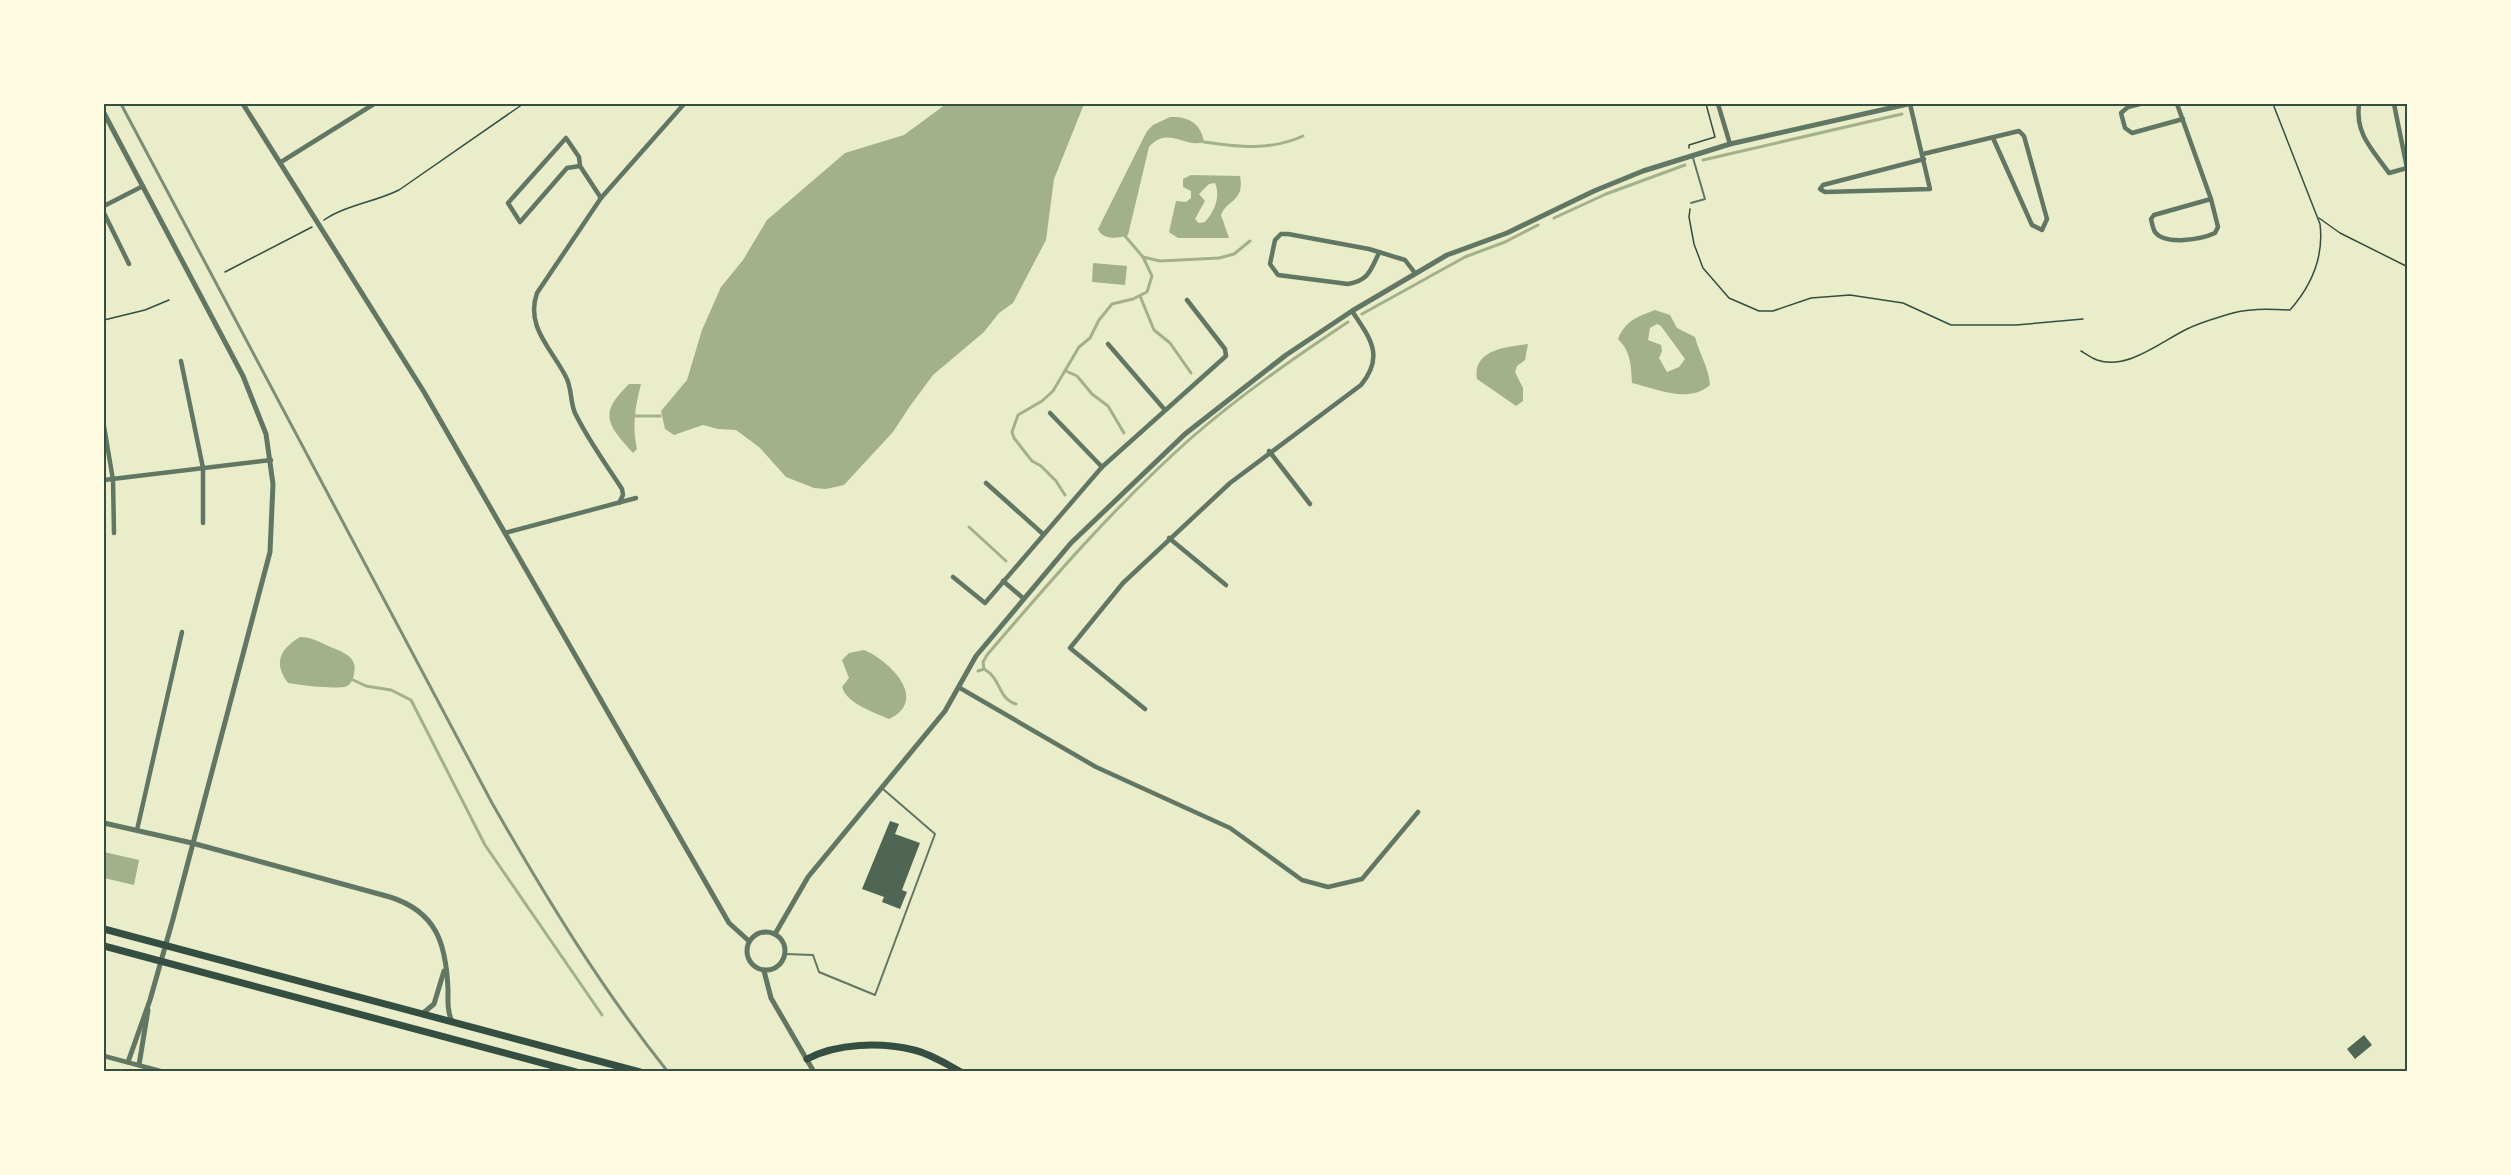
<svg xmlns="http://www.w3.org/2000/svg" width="2511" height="1175" font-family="Barlow,sans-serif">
	<rect width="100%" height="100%" fill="#e9edc9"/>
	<g fill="#a3b18a" fill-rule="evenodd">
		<path d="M946,104h138l-30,75 -8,61 -33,63 -14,10 -15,19 -51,43 -23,31 -17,26 -49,53 -18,4 -12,-1 -28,-11 -27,-30 -23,-17 -18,-1 -15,-4 -29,10 -9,-6 -4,-18 26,-31 15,-50 19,-43 22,-27 24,-40 78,-67 59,-18z"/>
		<path d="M1170,117c18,-1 31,6 34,25 -18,7 -36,-17 -55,5l-21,88c-10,4 -26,5 -30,-6l49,-98 6,-6z"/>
		<path d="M1191,175l49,1c5,26 -13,23 -19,39l8,23h-51l-9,-6 7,-31 10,1 5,-4v-7l-8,-4v-8zM1215,183c6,14 -1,29 -10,39l-6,1 -4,-4 10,-18 -6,-7 10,-10z"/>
		<path d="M1093,263l34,3 -2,19 -33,-3z"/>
		<path d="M1655,310l15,5 7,13 18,9c4,16 14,31 15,48 -22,19 -52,4 -78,-2 -1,-18 -1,-31 -14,-44 8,-19 19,-22 37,-29zM1657,324l4,2 24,33 -6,8 -12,5 -8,-14 3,-7 -1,-6 -13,-5 2,-12z"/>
		<path d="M1528,344l-3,16 -8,6 -2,6 8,16v13l-7,5 -39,-27c-5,-30 31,-32 51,-35z"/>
		<path d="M629,384h12c-6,23 -9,42 -4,65l-4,4c-26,-29 -35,-39 -4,-69z"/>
		<path d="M300,637c11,0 17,4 26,8 13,6 33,10 28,29 -1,5 -3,10 -7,12 -8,4 -48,-1 -59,-3 -15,-20 -8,-34 12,-46z"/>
		<path d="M864,650c25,10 66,50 25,69 -15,-7 -42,-15 -47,-32l7,-9 -7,-18 7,-7z"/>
		<path d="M104,852l35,8 -5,25 -30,-7z"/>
	</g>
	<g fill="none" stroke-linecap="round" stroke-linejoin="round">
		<g stroke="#a3b18a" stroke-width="3">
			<path d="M1204,142c35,5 66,9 99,-6"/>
			<path d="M1703,160l199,-46"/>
			<path d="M1554,218l52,-24 79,-29"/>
			<path d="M1125,236l18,21 17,4 59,-3 15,-4 16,-13"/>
			<path d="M1140,296l14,34 16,13 21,30"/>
			<path d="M1362,314l103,-57 40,-15 33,-17"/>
			<path d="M1066,371l11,5 15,18 16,12 16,27"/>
			<path d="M635,416h25"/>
			<path d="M1065,495l-9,-14 -15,-15 -9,-5 -18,-23 -2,-6 6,-17 24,-14 11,-10 26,-44 11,-9 9,-18 13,-16 21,-5 14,-7 5,-16 -9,-19"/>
			<path d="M969,527l37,34"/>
			<path d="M984,669c18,10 13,29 32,35"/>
			<path d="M978,671l6,-2 -1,-7 4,-7c64,-75 129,-150 203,-216 49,-43 104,-81 158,-117"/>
			<path d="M351,679l15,7 25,4 20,10 74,145 117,170"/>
		</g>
	</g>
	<g fill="#4f6655">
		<path d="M890,821l9,3 -4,10 25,9 -18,47 5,2 -7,17 -18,-7 2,-5 -22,-8z"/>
		<path d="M2364,1035l8,10 -17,14 -8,-10z"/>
	</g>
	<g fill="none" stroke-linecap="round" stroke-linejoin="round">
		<g stroke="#344e41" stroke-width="1.5">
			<path d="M1689,148v-3l26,-8 -9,-33"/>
			<path d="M1690,209l-1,8 5,27 9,24 26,30 30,13h14l38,-13 39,-3 53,8 48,22h65l67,-6"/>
			<path d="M2319,218l21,15 68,34"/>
			<path d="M324,220c22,-15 51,-18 75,-30l124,-86"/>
			<path d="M225,272l87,-45"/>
			<path d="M104,320l41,-10 24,-10"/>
			<path d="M2081,351c5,3 11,7 16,9 30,11 65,-19 90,-31 12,-6 26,-10 39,-14 20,-7 43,-6 64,-5 22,-25 34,-53 30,-86l-47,-120"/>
		</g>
		<g stroke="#617663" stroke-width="2">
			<path d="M1691,203l14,-4 -12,-41"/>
			<path d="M785,954l28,1 6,17 56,23 60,-161 -52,-45"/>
		</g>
		<g stroke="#617663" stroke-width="4.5">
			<path d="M1718,104l12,40"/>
			<path d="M1910,104l20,85 -105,3 -5,-3 3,-4 101,-26"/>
			<path d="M2140,104l-12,3 -7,6 4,15 7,5 51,-14"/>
			<path d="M2177,104l34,95 7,28 -3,6c-13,6 -50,13 -60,-1 -2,-3 -3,-9 -4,-13l3,-4 57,-16"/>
			<path d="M2359,104c-4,30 13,45 30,69l18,-5 -13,-64"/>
			<path d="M1923,154l96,-23 5,5 23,83 -5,11 -10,-5 -39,-87"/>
			<path d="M281,162l93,-58"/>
			<path d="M580,166l-13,2 -47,54 -12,-19 58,-65 13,19 1,9 21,32"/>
			<path d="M104,206l39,-20"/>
			<path d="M104,213l25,51"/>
			<path d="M1379,253c-9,18 -10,27 -31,31l-70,-9 -8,-11 5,-24 6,-6h7l81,15 36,11 10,13"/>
			<path d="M1108,344l57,66"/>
			<path d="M181,361l22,107v55"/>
			<path d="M1050,413l52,54"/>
			<path d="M104,426l9,54 1,53"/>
			<path d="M1269,451l41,53"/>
			<path d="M104,480l167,-20"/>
			<path d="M986,483l57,51"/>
			<path d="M619,503l4,-8 -1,-6c-16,-25 -34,-49 -47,-76 -5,-11 -3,-25 -9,-36 -14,-28 -41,-50 -29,-84l64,-95 83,-94"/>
			<path d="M505,533l131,-35"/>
			<path d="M1169,538l57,47"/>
			<path d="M953,577l32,26 117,-136 124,-111 -1,-7 -38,-49"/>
			<path d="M1003,581l20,17"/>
			<path d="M960,688l136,79 134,61 72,52 26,7 34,-8 56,-67"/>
			<path d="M1145,709l-75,-61 53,-65 107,-100 131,-98c24,-29 9,-47 -9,-74"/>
			<path d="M137,830l45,-198"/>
			<path d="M104,1056l60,16"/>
		</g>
		<g stroke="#617663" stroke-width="5">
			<path d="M243,104l181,288 305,531 20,18"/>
			<path d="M104,113l139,263 23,58 7,50 -3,68 -97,367 -23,81 -22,62"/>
			<path d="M104,823l88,20 198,54c47,15 56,47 58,92 0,12 -1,21 4,33"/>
			<circle cx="766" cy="951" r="19"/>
			<path d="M775,934l33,-57 137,-166 31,-55 95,-113 114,-109 101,-79 66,-44 95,-56 60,-22 87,-42 49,-20 87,-27 178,-40"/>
			<path d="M764,971l7,27 43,74"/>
			<path d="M422,1014l12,-10 10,-33"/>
			<path d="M139,1065l9,-55"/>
		</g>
		<g stroke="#344e41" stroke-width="7">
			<path d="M104,929l536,143"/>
			<path d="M104,946l472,126"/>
			<path d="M807,1059c30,-16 74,-17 107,-9 17,4 32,14 47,22"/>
		</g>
		<path stroke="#7c8e77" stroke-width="3" d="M121,104l371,699c53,93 109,185 176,269"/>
	</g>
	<rect width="2511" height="1175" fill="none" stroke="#fefae0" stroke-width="210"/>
	<rect x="105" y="105" width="2301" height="965" fill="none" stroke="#344e41" stroke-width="2"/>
</svg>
